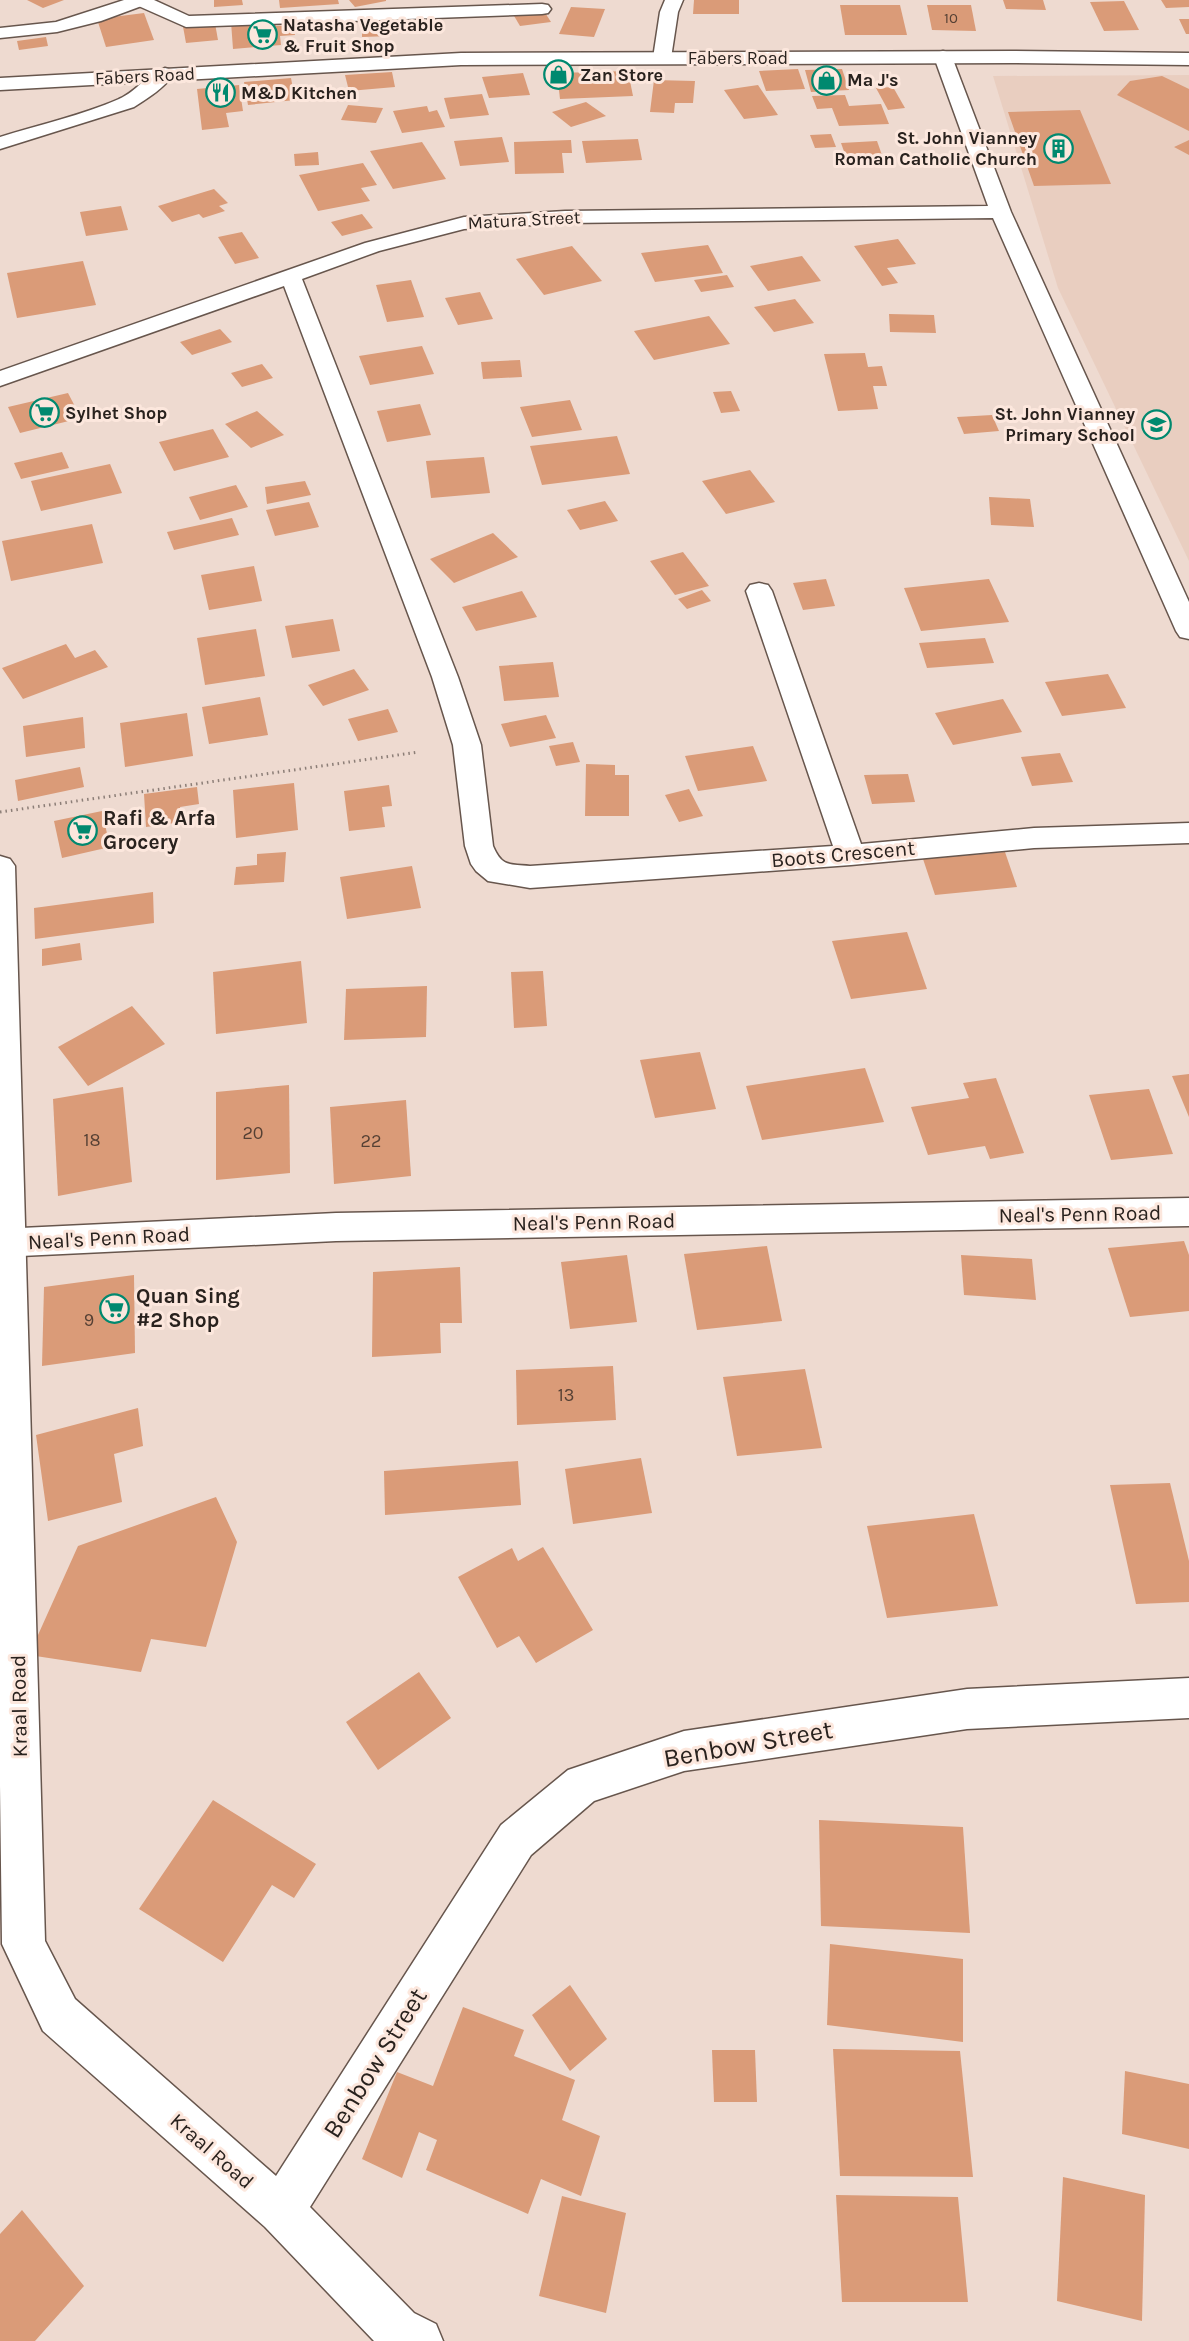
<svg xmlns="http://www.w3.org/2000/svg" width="1189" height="2341" font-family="Karla,sans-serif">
	<rect width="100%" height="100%" fill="#eedad0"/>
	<path fill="#e9cec0" d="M1189,75v486l-131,-273 -65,-212z"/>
	<g fill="#da9b78">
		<path d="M27,0h37l-21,8z"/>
		<path d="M214,0h28l1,5 -29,2z"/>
		<path d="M279,0h59l1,4 -59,4z"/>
		<path d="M349,0h37v1l-31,6z"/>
		<path d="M694,0h45v14h-46z"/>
		<path d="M1003,0h40l3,10 -40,-1z"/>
		<path d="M1161,0h28v7l-23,1z"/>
		<path d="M1124,1l15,29 -35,1 -14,-29z"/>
		<path d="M540,5l11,17 -31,4 -10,-17z"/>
		<path d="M840,5h60l7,30h-62z"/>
		<path d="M927,5h44l5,26 -44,-1z"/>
		<path d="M571,7l34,2 -11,28 -35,-3z"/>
		<path d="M419,8l1,14 -30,1 1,13 -29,1v-27z"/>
		<path d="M144,13l10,27 -48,7 -9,-28z"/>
		<path d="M214,18l4,22 -32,3 -4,-22z"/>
		<path d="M275,19l1,7 17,-1 2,10 -15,1 1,9 -48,4 -2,-27z"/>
		<path d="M1179,19h10v15h-3z"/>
		<path d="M46,37l2,9 -29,4 -2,-9z"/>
		<path d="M798,69l7,20 -39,2 -7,-20z"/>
		<path d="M842,69l7,21 -38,2 -6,-22z"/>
		<path d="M628,71l5,25 -73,3 -3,-26z"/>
		<path d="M392,72l3,15 -46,4 -4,-16z"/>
		<path d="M523,73l7,22 -41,3 -7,-21z"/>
		<path d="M1162,76l27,13v42l-72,-36 13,-14z"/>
		<path d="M291,78l4,22 -47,5 -4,-23z"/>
		<path d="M654,80l41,1 -2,22h-18l-1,10 -24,-1z"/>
		<path d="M239,85l4,26 -17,2 3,14 -27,3 -5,-41z"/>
		<path d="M758,85l20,30 -34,4 -20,-29z"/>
		<path d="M893,87l12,21 -17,2 -12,-22z"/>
		<path d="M482,94l7,21 -39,4 -6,-21z"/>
		<path d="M845,95l4,11 32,-2 8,20 -50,2 -7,-18 -15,1 -5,-13z"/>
		<path d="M586,102l20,14 -35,11 -19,-15z"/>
		<path d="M348,105l35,3 -7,15 -35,-3z"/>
		<path d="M427,106l2,6 8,-2 8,17 -43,6 -9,-22z"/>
		<path d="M1080,110l31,74 -77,2 -26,-74z"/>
		<path d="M831,134l5,13 -21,1 -5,-13z"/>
		<path d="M502,137l7,25 -49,4 -6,-25z"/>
		<path d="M638,139l4,21 -56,3 -4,-22z"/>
		<path d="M571,140l1,13h-10l2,20 -49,1 -1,-32z"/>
		<path d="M1189,140v15l-15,-8 13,-6z"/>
		<path d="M877,141l6,17 -36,2 -6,-17z"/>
		<path d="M422,142l24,37 -53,10 -23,-38z"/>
		<path d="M318,152l1,13 -24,1 -1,-12z"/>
		<path d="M363,163l14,22 -16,3 9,13 -52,10 -19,-36z"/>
		<path d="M214,189l14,14 -9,3 6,5 -22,7 -4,-4 -27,8 -14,-16z"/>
		<path d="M121,206l7,24 -42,6 -6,-24z"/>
		<path d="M362,214l11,14 -31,8 -11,-14z"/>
		<path d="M242,232l17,26 -24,6 -17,-27z"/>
		<path d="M898,239l18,25 -29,4 11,15 -16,3 -28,-40z"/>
		<path d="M708,245l15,28 -68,9 -14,-29z"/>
		<path d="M572,246l30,35 -58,14 -28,-36z"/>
		<path d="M802,256l19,25 -53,10 -18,-25z"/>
		<path d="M83,261l13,44 -79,13 -10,-45z"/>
		<path d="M727,275l7,12 -33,5 -7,-12z"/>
		<path d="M411,280l13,37 -37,5 -11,-37z"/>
		<path d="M480,292l13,27 -35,6 -13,-27z"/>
		<path d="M795,299l19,24 -40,9 -20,-25z"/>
		<path d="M889,314l45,1 2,18 -46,-1z"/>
		<path d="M709,316l21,28 -76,16 -20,-29z"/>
		<path d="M220,329l12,13 -40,13 -12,-13z"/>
		<path d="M422,346l12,28 -64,11 -11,-29z"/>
		<path d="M865,353l3,14 14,-1 5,20h-14l5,23 -40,2 -14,-57z"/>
		<path d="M520,360l2,17 -39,2 -2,-17z"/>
		<path d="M262,364l11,14 -31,9 -11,-14z"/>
		<path d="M731,391l9,20 -19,2 -8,-21z"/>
		<path d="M68,393l13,25 -61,15 -12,-26z"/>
		<path d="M570,400l12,30 -50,7 -12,-30z"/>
		<path d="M420,404l11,31 -44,7 -10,-31z"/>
		<path d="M257,411l27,24 -33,13 -26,-24z"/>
		<path d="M992,415l7,16 -35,3 -7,-17z"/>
		<path d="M213,429l16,28 -55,14 -15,-29z"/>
		<path d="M617,436l13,38 -88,11 -12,-39z"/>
		<path d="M62,452l7,16 -48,11 -7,-16z"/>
		<path d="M484,457l6,36 -59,5 -5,-37z"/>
		<path d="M110,464l12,29 -81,18 -10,-30z"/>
		<path d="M750,470l25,32 -49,12 -24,-33z"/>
		<path d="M305,481l6,14 -44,9 -2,-17z"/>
		<path d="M236,485l12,22 -48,13 -11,-23z"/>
		<path d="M989,497l41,2 4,28 -43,-2z"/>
		<path d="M605,501l13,20 -38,9 -13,-20z"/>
		<path d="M309,502l10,25 -44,9 -9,-26z"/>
		<path d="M232,518l7,17 -65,15 -7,-18z"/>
		<path d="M92,524l11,39 -92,18 -9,-40z"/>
		<path d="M493,533l25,24 -64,26 -24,-24z"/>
		<path d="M683,552l26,34 -34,9 -25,-34z"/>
		<path d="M254,566l8,35 -53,9 -8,-35z"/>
		<path d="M826,579l9,27 -32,4 -10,-27z"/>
		<path d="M989,579l20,43 -88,9 -17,-43z"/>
		<path d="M702,590l9,11 -24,8 -9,-10z"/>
		<path d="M522,591l15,26 -61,14 -14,-24z"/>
		<path d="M333,619l7,32 -48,7 -7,-32z"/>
		<path d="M256,629l9,47 -60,9 -8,-47z"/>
		<path d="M985,638l9,25 -67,5 -8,-25z"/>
		<path d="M66,644l9,14 20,-8 13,17 -85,32 -21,-31z"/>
		<path d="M553,662l6,35 -55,4 -5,-35z"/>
		<path d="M354,669l15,21 -46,16 -15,-21z"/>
		<path d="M1108,674l18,34 -64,8 -17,-34z"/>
		<path d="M260,697l8,38 -59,9 -7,-37z"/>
		<path d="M1003,699l19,33 -69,13 -18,-32z"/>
		<path d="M388,709l10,23 -40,9 -10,-22z"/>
		<path d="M187,713l6,43 -68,11 -5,-44z"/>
		<path d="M546,715l10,23 -46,9 -9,-23z"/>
		<path d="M83,717l2,31 -59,9 -3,-31z"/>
		<path d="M573,742l7,20 -24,4 -7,-20z"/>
		<path d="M753,746l14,35 -69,10 -13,-35z"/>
		<path d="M1060,753l13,29 -41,4 -11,-29z"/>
		<path d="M586,764l29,1v10h14v41h-44z"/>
		<path d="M80,767l4,20 -66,14 -3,-21z"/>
		<path d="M908,774l7,28 -43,2 -8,-29z"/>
		<path d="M294,783l4,47 -62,8 -3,-48z"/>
		<path d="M389,785l3,21 -10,1 3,20 -36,4 -5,-40z"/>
		<path d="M197,787l2,17 -19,3 2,15 -36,5 -2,-33z"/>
		<path d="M689,789l14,27 -24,6 -14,-27z"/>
		<path d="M102,811l8,36 -48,11 -8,-37z"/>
		<path d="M286,852l-2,30 -50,3 2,-18 21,-2v-11z"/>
		<path d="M1005,852l12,35 -82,8 -12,-36z"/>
		<path d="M412,866l9,42 -74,11 -7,-42z"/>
		<path d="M153,892l1,31 -119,16 -1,-31z"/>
		<path d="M907,932l20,57 -76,10 -19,-58z"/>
		<path d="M80,943l2,17 -40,6v-17z"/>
		<path d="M301,961l6,62 -91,11 -3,-62z"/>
		<path d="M543,971l4,55 -33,2 -3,-56z"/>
		<path d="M427,986l-1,51 -82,3 2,-51z"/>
		<path d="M132,1006l33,38 -77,42 -30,-39z"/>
		<path d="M700,1052l16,57 -61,9 -15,-58z"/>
		<path d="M865,1068l19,54 -122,18 -16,-54z"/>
		<path d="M1189,1074v43l-17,-41z"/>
		<path d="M996,1078l28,75 -34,6 -5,-13 -57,9 -17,-48 58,-9 -6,-15z"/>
		<path d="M289,1085l1,88 -74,7v-88z"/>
		<path d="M123,1087l9,95 -74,14 -5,-97z"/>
		<path d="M1149,1089l24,65 -62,6 -22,-65z"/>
		<path d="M406,1100l5,76 -77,8 -4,-77z"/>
		<path d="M1184,1241l5,14v56l-59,6 -22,-69z"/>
		<path d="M767,1246l15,75 -85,9 -13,-76z"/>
		<path d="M627,1255l10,67 -67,7 -9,-67z"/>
		<path d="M961,1255l71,4 4,41 -72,-5z"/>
		<path d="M460,1267l2,56h-22l1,30 -69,4 1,-85z"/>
		<path d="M134,1275l1,78 -93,13 2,-79z"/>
		<path d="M613,1366l3,54 -99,5 -1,-55z"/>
		<path d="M805,1369l17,79 -85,8 -14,-79z"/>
		<path d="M138,1408l5,38 -29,8 8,48 -74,19 -12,-86z"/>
		<path d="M641,1458l11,55 -79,11 -8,-55z"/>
		<path d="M518,1461l3,44 -136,10 -1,-44z"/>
		<path d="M1170,1483l19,78v41l-53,2 -26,-119z"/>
		<path d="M216,1497l21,45 -31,105 -55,-8 -10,33 -112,-17 49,-109z"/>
		<path d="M974,1514l24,92 -111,12 -20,-92z"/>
		<path d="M543,1547l50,83 -57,33 -17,-27 -22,12 -39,-71 54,-29 6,13z"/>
		<path d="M419,1672l32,46 -73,52 -32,-48z"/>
		<path d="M213,1800l103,64 -22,34 -22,-13 -49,77 -84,-53z"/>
		<path d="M819,1820l144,7 7,106 -149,-7z"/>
		<path d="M830,1944l133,15v83l-136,-17z"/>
		<path d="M570,1985l37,54 -37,32 -38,-56z"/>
		<path d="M463,2007l61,23 -10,26 61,24 -13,40 38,16 -19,60 -40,-17 -13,35 -102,-44 11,-30 -18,-8 -17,46 -40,-19 35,-87 36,14z"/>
		<path d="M833,2049l127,2 13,126 -133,-1z"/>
		<path d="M712,2050h43l2,52h-43z"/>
		<path d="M1125,2071l64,13v65l-67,-15z"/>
		<path d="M1063,2177l82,18 -3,126 -85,-20z"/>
		<path d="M836,2195l122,2 10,105h-126z"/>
		<path d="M562,2196l64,17 -20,100 -67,-17z"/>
		<path d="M22,2210l62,76 -49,55h-35v-107z"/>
	</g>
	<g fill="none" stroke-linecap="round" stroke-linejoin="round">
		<defs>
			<path id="lane" d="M131,0h23l35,16 353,-12 6,1 3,4 -3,4 -6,1 -356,13 -52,-23z"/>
			<g id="street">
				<path d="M124,0h26l-3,4 -46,17 -44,11 -57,6v-10l56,-6z"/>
				<path d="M665,0h18l-5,12 -7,46 -2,4h-14l-2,-4 7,-46z"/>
				<path d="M943,51l7,2 2,4 59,155 178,390v37l-9,-2 -4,-6 -183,-413 -428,5 -101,6 -85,22 -77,28 156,398 23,68 12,101c9,21 16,18 37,20l303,-20 -87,-255 4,-6 9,-2 9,2 4,6 89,253 173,-16 155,-5v20l-155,5 -183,17 -321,23 -42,-7 -12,-10 -5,-7 -6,-18 -12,-101 -21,-68 -148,-391 -284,100v-15l365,-128 99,-26 101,-6 423,-5 -54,-149 2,-4z"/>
				<path d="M165,68l7,2 2,4c-10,14 -26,24 -40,33l-134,42v-12c38,-12 83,-22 119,-38 17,-7 29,-26 46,-31z"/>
				<path d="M0,856l10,3 5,7 30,1075 30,58 201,177 225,-351 67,-55 116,-39 283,-42 222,-11v40l-222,11 -283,42 -90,30 -63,54 -221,352 104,106 22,11 7,17h-69l-109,-114 -222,-196 -41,-87 -2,-158z"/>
			</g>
			<g id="secondary">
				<path d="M1011,51l178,2v12l-178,-2 -550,2 -461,25v-12l461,-25z"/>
				<path d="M1189,1198v28l-853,15 -336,16v-28l336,-16z"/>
			</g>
		</defs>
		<use href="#lane" stroke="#67564d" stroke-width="3"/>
		<use href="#street" stroke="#67564d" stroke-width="3"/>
		<use href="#secondary" stroke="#67564d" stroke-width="3"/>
		<path stroke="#8c7e77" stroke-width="3" stroke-dasharray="1.5 4" stroke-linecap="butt" d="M0,812l419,-60"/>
		<use href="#lane" fill="#fff" fill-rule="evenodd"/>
		<use href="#street" fill="#fff" fill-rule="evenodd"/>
		<use href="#secondary" fill="#fff" fill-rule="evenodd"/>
	</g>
	<defs>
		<symbol id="supermarket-ring" viewBox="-11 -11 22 22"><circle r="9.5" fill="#fce7dd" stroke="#00896f" stroke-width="1.5"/><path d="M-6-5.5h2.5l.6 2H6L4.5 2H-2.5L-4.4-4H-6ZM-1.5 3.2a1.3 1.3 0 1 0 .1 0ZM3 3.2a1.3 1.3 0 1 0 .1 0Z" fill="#00896f"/></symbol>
		<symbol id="shop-ring" viewBox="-11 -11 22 22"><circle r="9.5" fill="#fce7dd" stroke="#00896f" stroke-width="1.5"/><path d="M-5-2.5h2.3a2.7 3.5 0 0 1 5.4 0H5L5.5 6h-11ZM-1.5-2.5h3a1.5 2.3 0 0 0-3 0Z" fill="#00896f"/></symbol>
		<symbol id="restaurant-ring" viewBox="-11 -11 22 22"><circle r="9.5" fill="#fce7dd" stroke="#00896f" stroke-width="1.5"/><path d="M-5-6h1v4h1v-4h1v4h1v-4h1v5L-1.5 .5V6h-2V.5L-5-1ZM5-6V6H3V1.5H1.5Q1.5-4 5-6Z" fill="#00896f"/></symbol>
		<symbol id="building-ring" viewBox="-11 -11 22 22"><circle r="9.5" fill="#fce7dd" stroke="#00896f" stroke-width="1.5"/><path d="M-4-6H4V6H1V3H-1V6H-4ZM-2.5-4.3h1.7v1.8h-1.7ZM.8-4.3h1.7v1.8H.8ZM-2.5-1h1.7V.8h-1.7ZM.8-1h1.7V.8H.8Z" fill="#00896f"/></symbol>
		<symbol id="school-ring" viewBox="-11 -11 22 22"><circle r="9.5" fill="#fce7dd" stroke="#00896f" stroke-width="1.5"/><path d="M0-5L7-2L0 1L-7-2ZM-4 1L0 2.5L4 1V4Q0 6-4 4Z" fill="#00896f"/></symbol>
	</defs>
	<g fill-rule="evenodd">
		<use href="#supermarket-ring" x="246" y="18" width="33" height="33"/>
		<use href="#shop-ring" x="542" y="58" width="33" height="33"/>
		<use href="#shop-ring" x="810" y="64" width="33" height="33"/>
		<use href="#restaurant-ring" x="204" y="76" width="33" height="33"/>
		<use href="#building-ring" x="1042" y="132" width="33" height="33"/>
		<use href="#supermarket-ring" x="28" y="396" width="33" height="33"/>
		<use href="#school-ring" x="1140" y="408" width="33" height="33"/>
		<use href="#supermarket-ring" x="66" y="814" width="33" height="33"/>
		<use href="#supermarket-ring" x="98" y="1292" width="33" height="33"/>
	</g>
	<g text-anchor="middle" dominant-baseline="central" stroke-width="6" stroke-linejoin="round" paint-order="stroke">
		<g font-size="15" fill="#554034">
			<text x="951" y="18">10</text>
		</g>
		<g font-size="18" font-weight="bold" fill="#29221e" stroke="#fce7dd" text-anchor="start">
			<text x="283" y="25">Natasha Vegetable<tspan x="283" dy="21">&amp; Fruit Shop</tspan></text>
			<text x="580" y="75">Zan Store</text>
			<text x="847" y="80">Ma J's</text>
			<text x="241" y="93">M&amp;D Kitchen</text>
			<text x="1037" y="138" text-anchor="end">St. John Vianney<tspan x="1037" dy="21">Roman Catholic Church</tspan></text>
			<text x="65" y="413">Sylhet Shop</text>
			<text x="1135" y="414" text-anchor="end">St. John Vianney<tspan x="1135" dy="21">Primary School</tspan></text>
		</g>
		<g font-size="18" fill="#29221e" stroke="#fce7dd">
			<text x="738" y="58">Fabers Road</text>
			<text transform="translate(145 76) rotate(-3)">Fabers Road</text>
			<text transform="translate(524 220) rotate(-3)">Matura Street</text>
		</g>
		<g font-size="18" fill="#554034">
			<text x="253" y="1133">20</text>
			<text x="92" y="1140">18</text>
			<text x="371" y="1141">22</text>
			<text x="89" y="1320">9</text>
			<text x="566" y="1395">13</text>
		</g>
		<g font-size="21" font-weight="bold" fill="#29221e" stroke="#fce7dd" text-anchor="start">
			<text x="103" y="818">Rafi &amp; Arfa<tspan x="103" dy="24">Grocery</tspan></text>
			<text x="136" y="1296">Quan Sing<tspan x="136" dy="24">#2 Shop</tspan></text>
		</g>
		<g font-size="21" fill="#29221e" stroke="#fce7dd">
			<text transform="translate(843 854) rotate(-5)">Boots Crescent</text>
			<text transform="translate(1080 1214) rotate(-1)">Neal's Penn Road</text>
			<text transform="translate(594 1222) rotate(-1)">Neal's Penn Road</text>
			<text transform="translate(109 1238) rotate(-3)">Neal's Penn Road</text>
			<text transform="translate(19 1706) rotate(-91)">Kraal Road</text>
			<text transform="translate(212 2151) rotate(41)">Kraal Road</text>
		</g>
		<g font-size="26" fill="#29221e" stroke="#fce7dd">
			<text transform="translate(748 1744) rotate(-10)">Benbow Street</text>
			<text transform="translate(375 2063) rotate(-58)">Benbow Street</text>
		</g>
	</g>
</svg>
